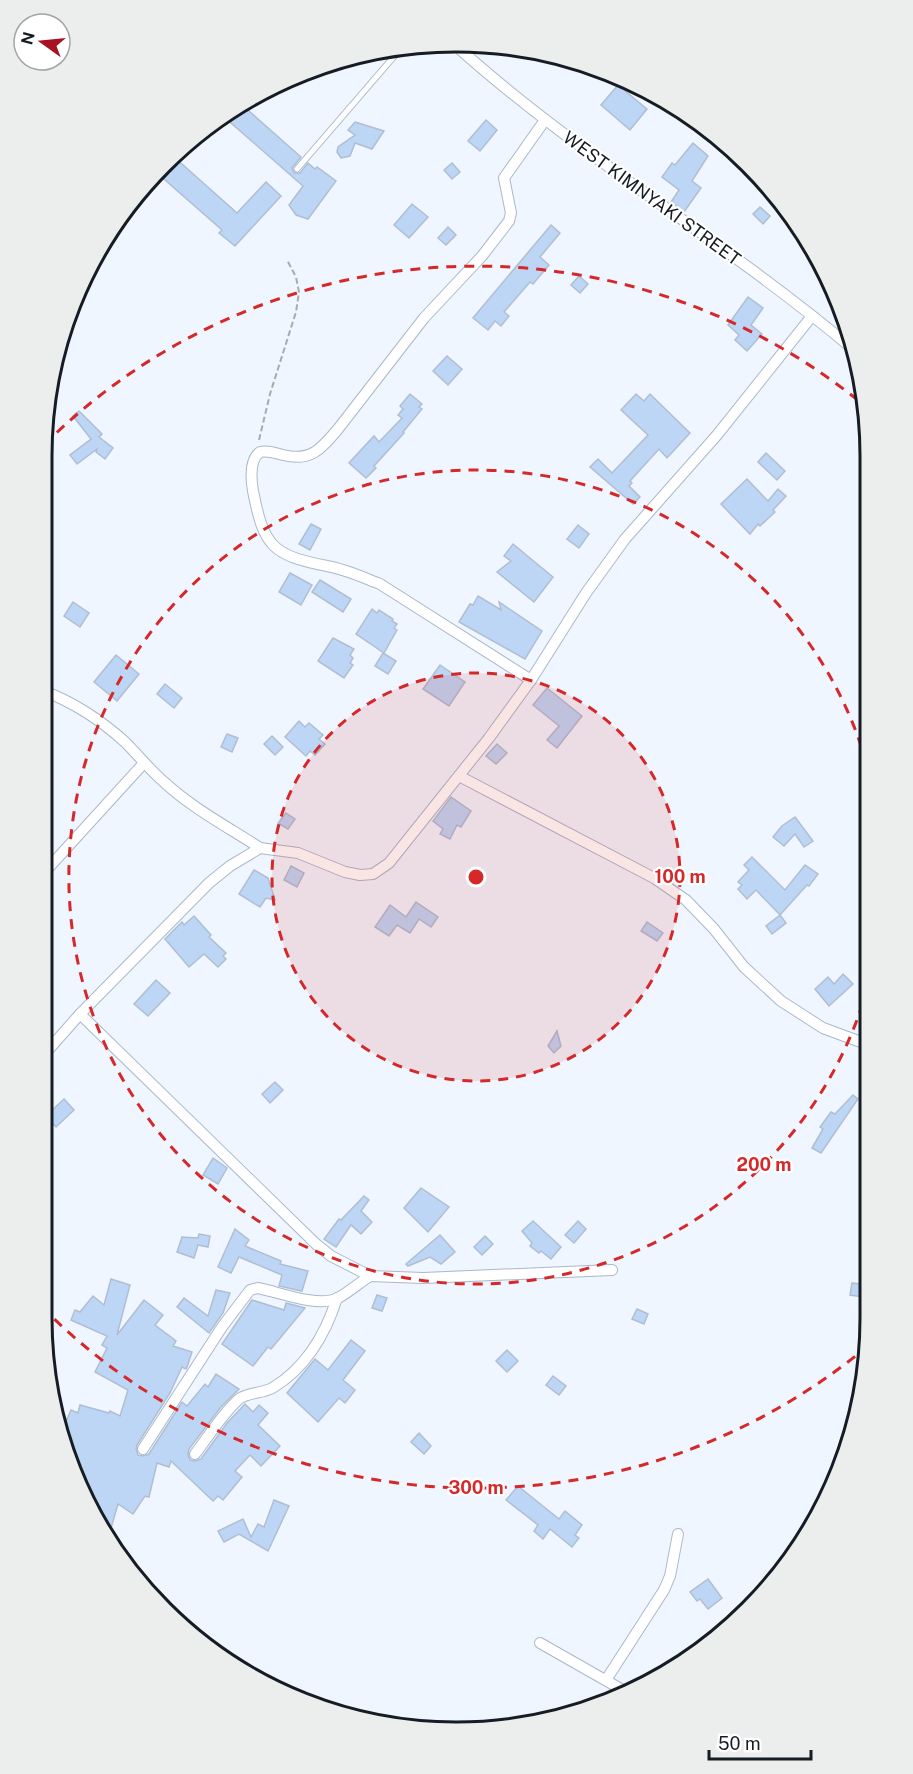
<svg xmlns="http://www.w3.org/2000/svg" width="913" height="1774" font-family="'Public Sans',sans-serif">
	<rect width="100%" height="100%" fill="#f0f6ff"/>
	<g fill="#bdd6f6" stroke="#afbed2" stroke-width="1.5">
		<path d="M618,85l29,24 -17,21 -29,-25z"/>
		<path d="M241,104l60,53 -9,11 2,5h6l8,-10 7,6 2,-2 19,14 -28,38 -12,-4 -7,-10 14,-19 -80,-70z"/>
		<path d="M486,120l11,10 -17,21 -12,-10z"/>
		<path d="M355,122l29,9 -12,18 -17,-6 -5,13 -9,2 -4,-6 1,-5 17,-12 -7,-5z"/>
		<path d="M693,143l15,13 -16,25 9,7 -17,24 -13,-10 8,-12 -17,-13 10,-14 3,2z"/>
		<path d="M173,156l64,57 29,-31 15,14 -46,50 -16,-13 3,-3 -65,-57z"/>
		<path d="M452,163l8,9 -8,7 -8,-9z"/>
		<path d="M412,204l16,13 -19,21 -15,-13z"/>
		<path d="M760,207l10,9 -7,8 -10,-10z"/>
		<path d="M551,225l9,8 -20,24 9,8 -16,19 -3,-2 -26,30 5,4 -8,10 -6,-5 -7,9 -15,-12z"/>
		<path d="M448,227l8,8 -10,10 -8,-7z"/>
		<path d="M579,276l9,8 -8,9 -9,-8z"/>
		<path d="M748,297l15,11 -12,17 11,9 -15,17 -12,-11 4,-5 -11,-10z"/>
		<path d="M447,356l15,13 -14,16 -15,-14z"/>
		<path d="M410,394l12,10 -3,3 3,2 -19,23 1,1 -30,33 2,2 -10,10 -17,-15 25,-27 5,6 23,-24 -4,-3 5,-6 -3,-3z"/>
		<path d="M636,394l8,7 6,-7 40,39 -23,25 -8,-9 -29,32 2,2 -3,3 11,11 -7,7 -43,-37 8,-8 14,14 36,-38 -27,-25z"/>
		<path d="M79,411l23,23 -3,3 14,11 -8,11 -9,-7 1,-3 -20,15 -7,-9 21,-16 -18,-23z"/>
		<path d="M766,453l19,18 -8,9 -19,-18z"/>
		<path d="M747,479l21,22 10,-12 8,7 -13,14 2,2 -15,14 -2,-2 -8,10 -29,-30z"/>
		<path d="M311,524l10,5 -11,21 -11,-6z"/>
		<path d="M578,525l11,9 -10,14 -12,-9z"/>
		<path d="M513,544l40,33 -19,25 -37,-30 14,-11 -7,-5z"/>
		<path d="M290,573l22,12 -11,20 -22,-13z"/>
		<path d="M320,580l31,19 -8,13 -31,-20z"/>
		<path d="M478,596l23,14 -2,-8 43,29 -17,28 -66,-37 11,-18 3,1z"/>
		<path d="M73,602l16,11 -9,14 -16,-11z"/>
		<path d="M372,609l5,4 2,-3 14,9 -1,2 5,3 -3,4 3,2 -13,23 -28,-19z"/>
		<path d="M333,638l21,11 -4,6 3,3 -3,5 3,2 -9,13 -26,-17z"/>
		<path d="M383,653l13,8 -8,13 -13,-8z"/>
		<path d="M116,655l23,19 -22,27 -23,-19z"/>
		<path d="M440,665l25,17 -16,24 -26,-17z"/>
		<path d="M165,684l17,14 -8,10 -17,-14z"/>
		<path d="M547,688l35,28 -25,32 -10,-8 12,-14 -26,-21z"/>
		<path d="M299,721l6,6 4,-4 14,12 -4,4 6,5 -10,11 -5,-4 -4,5 -21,-19z"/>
		<path d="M227,734l11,4 -6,14 -11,-5z"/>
		<path d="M272,736l11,11 -8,8 -11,-11z"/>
		<path d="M497,744l10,9 -11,11 -10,-8z"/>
		<path d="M451,797l20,14 -10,16 -4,-2 -7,14 -10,-5 3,-5 -10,-8z"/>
		<path d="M286,813l9,6 -7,10 -10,-6z"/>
		<path d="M795,817l18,24 -9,6 -9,-13 -11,12 -11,-9 9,-11z"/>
		<path d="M752,857l33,33 20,-25 13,9 -9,12 -2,-1 -27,30 -24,-25 -9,9 -9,-10 4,-4 -4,-3 11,-12 -5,-5z"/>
		<path d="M291,866l13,7 -7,14 -13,-7z"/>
		<path d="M254,870l14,8 7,22 -9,-2 -6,9 -21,-13z"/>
		<path d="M416,902l22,15 -7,10 -12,-8 -9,14 -13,-8 -8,11 -14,-9 15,-22 16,12z"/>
		<path d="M780,915l6,8 -14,11 -6,-8z"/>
		<path d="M194,916l17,19 -2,2 17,16 -3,3 3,3 -8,8 -14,-13 -15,13 -24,-28 17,-17 2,3z"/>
		<path d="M647,922l16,11 -6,8 -16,-10z"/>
		<path d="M843,974l10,10 -24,22 -14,-17 13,-12 6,7z"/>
		<path d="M156,980l14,13 -22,23 -14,-12z"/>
		<path d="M557,1031l4,15 -7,7 -6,-7z"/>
		<path d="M275,1082l8,8 -13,13 -8,-9z"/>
		<path d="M853,1095l5,4 -37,54 -9,-5 11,-19 -3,-2 11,-15 4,2z"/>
		<path d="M64,1099l10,11 -18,17 -10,-11z"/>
		<path d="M213,1158l14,10 -9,16 -15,-9z"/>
		<path d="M421,1188l28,19 -21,25 -24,-24z"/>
		<path d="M364,1196l5,4 -8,11 11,11 -11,12 -10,-9 -15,22 -12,-8 15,-20 2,1z"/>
		<path d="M533,1221l28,26 -10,12 -10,-8 -2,2 -9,-7 2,-3 -10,-12z"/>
		<path d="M578,1221l8,8 -12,14 -9,-8z"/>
		<path d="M235,1229l14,11 -4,6 36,15 -1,3 28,7 -6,20 -23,-5 3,-11 -43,-18 -8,16 -13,-6z"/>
		<path d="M199,1234l11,2 -2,11 -10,-2 -4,13 -17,-6 5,-15 16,1z"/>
		<path d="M440,1235l15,17 -14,12 -11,-7 -22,9 -2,-2z"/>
		<path d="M485,1236l8,8 -11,11 -8,-8z"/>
		<path d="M111,1279l19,6 -13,50 27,-35 19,15 -8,10 21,16 -3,5 19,6 -5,15 -1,2 -4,-2 -12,26 -33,52 -1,4 2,6 5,1 6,-2 33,-52 5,4 18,-22 3,3 8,-13 23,15 -18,18 -32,42 -1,5 2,6 5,1 6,-2 26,-36 18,-19 8,8 6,-7 9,8 -10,12 22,21 -19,20 -11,-11 -15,16 7,6 -19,23 -5,-4 -5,5 -42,-40 -2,6 -12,-4 -8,34 -4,-1 -12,18 -15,-10 -9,31 -23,-43 4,-5 -10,-6 -4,-8 5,-8 -12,-6 -5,-8 -4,-27 4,2 7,-16 7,3 2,-8 29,8 1,-2 10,5 8,-26 -33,-18 12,-24 -5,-3 5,-9 -36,-16 4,-10 5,2 13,-16 11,9z"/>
		<path d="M852,1283l18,2v13l-20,-3z"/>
		<path d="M216,1290l14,3 -7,20 -14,20 -32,-26 7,-9 24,18z"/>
		<path d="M377,1295l10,3 -5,13 -10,-3z"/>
		<path d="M252,1300l32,10 2,-7 19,5 -34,41 -3,-2 -15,19 -31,-22z"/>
		<path d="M637,1309l11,5 -4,10 -12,-5z"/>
		<path d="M351,1340l14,11 -22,29 12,10 -10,13 -6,-5 -21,24 -31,-29 28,-34 13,11z"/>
		<path d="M507,1350l11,11 -11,11 -11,-11z"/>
		<path d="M553,1376l13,10 -7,9 -13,-10z"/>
		<path d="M419,1433l12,13 -7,8 -13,-12z"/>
		<path d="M518,1486l41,33 6,-8 17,14 -7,10 4,3 -7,9 -22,-18 -7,10 -9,-8 4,-6 -32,-25z"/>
		<path d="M274,1500l15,6 -21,45 -29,-17 -15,8 -6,-11 25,-12 8,18 7,-13 6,3z"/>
		<path d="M708,1579l14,19 -14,11 -8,-10 -3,2 -7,-9z"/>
	</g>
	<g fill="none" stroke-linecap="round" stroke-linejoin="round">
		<defs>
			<path id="service" d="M297,169l106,-123"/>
			<g id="minor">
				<path d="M454,44c124,112 271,197 399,305"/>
				<path d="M531,680l-151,-96c-18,-7 -35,-15 -53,-18 -55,-11 -63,-19 -74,-75 -2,-12 -4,-31 7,-39 8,-2 15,1 23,3 28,7 38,-6 55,-26l86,-111 58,-62 27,-35 2,-8 -7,-35 41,-58"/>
				<path d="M43,691c29,10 59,30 82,51 13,13 25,28 39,40 28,26 64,45 96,66"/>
				<path d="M459,776l195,102 32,22 28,29 30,38 37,34 42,27 46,17"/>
				<path d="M42,875l102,-112"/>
				<path d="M80,1014l236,230 15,12 39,20 53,2 189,-8"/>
				<path d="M42,1057l38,-43 129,-131 21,-17 30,-18 38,5 47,19 15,3 13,-1 16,-11 100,-125 42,-58 55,-87 39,-54 92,-104 95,-119"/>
				<path d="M143,1449l79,-122 28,-37 8,-2c21,4 60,20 80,10 11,-6 21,-15 32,-22"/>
				<path d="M195,1454c14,-18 27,-40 44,-55 9,-7 24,-5 35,-12 32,-20 52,-54 63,-89"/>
				<path d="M540,1643l88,50"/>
				<path d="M606,1680l58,-90 6,-14 8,-42"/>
			</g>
		</defs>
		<use href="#service" stroke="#a9b8cc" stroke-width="7"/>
		<use href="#minor" stroke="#a9b8cc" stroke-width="12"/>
		<path stroke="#a5abb3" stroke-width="2" stroke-dasharray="6 3" stroke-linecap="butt" d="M259,440l11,-46 26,-82 3,-20 -3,-15 -9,-17"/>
		<use href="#service" stroke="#fff" stroke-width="5"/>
		<use href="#minor" stroke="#fff" stroke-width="10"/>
	</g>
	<circle cx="476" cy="877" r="204" fill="#d62828" fill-opacity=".12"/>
	<g fill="none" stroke="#d62828" stroke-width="3" stroke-dasharray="10 8">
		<circle cx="476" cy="877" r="204"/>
		<path d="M868 986A407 407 0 1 1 868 768"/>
		<path d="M869 1345A611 611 0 0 1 44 1309M44 445A611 611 0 0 1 865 406"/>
	</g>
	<g text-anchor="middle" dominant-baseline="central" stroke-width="4.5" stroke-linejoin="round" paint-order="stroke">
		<g font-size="18" fill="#161c23" stroke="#fff">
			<text transform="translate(652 198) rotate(36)">WEST KIMNYAKI STREET</text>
		</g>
	</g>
	<path d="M0 0H913V1774H0ZM456 52H456A404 404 0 0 1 860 456V1318A404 404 0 0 1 456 1722H456A404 404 0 0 1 52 1318V456A404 404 0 0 1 456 52Z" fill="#eceded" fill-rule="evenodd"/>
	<path fill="none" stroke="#161c23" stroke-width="3" d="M456 52H456A404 404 0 0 1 860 456V1318A404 404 0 0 1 456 1722H456A404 404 0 0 1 52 1318V456A404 404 0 0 1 456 52Z"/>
	<circle cx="476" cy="877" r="9" fill="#d62828" stroke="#fff" stroke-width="3"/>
	<g font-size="18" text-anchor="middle" font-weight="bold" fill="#d62828" stroke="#fff" stroke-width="4.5" stroke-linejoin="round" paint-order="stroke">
		<text x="680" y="883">100 m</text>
		<text x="764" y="1171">200 m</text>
		<text x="476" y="1494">300 m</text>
	</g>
	<g transform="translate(42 42) rotate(285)"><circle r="28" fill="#ffffff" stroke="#a2a4a7" stroke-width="1.5"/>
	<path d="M0-4.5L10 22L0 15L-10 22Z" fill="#a81122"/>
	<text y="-9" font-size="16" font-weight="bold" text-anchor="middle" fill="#161c23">N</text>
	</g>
	<path d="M709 1750v9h102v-9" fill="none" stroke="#161c23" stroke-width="3"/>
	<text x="718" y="1750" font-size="18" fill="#161c23" stroke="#ffffff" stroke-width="4.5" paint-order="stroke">50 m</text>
</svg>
